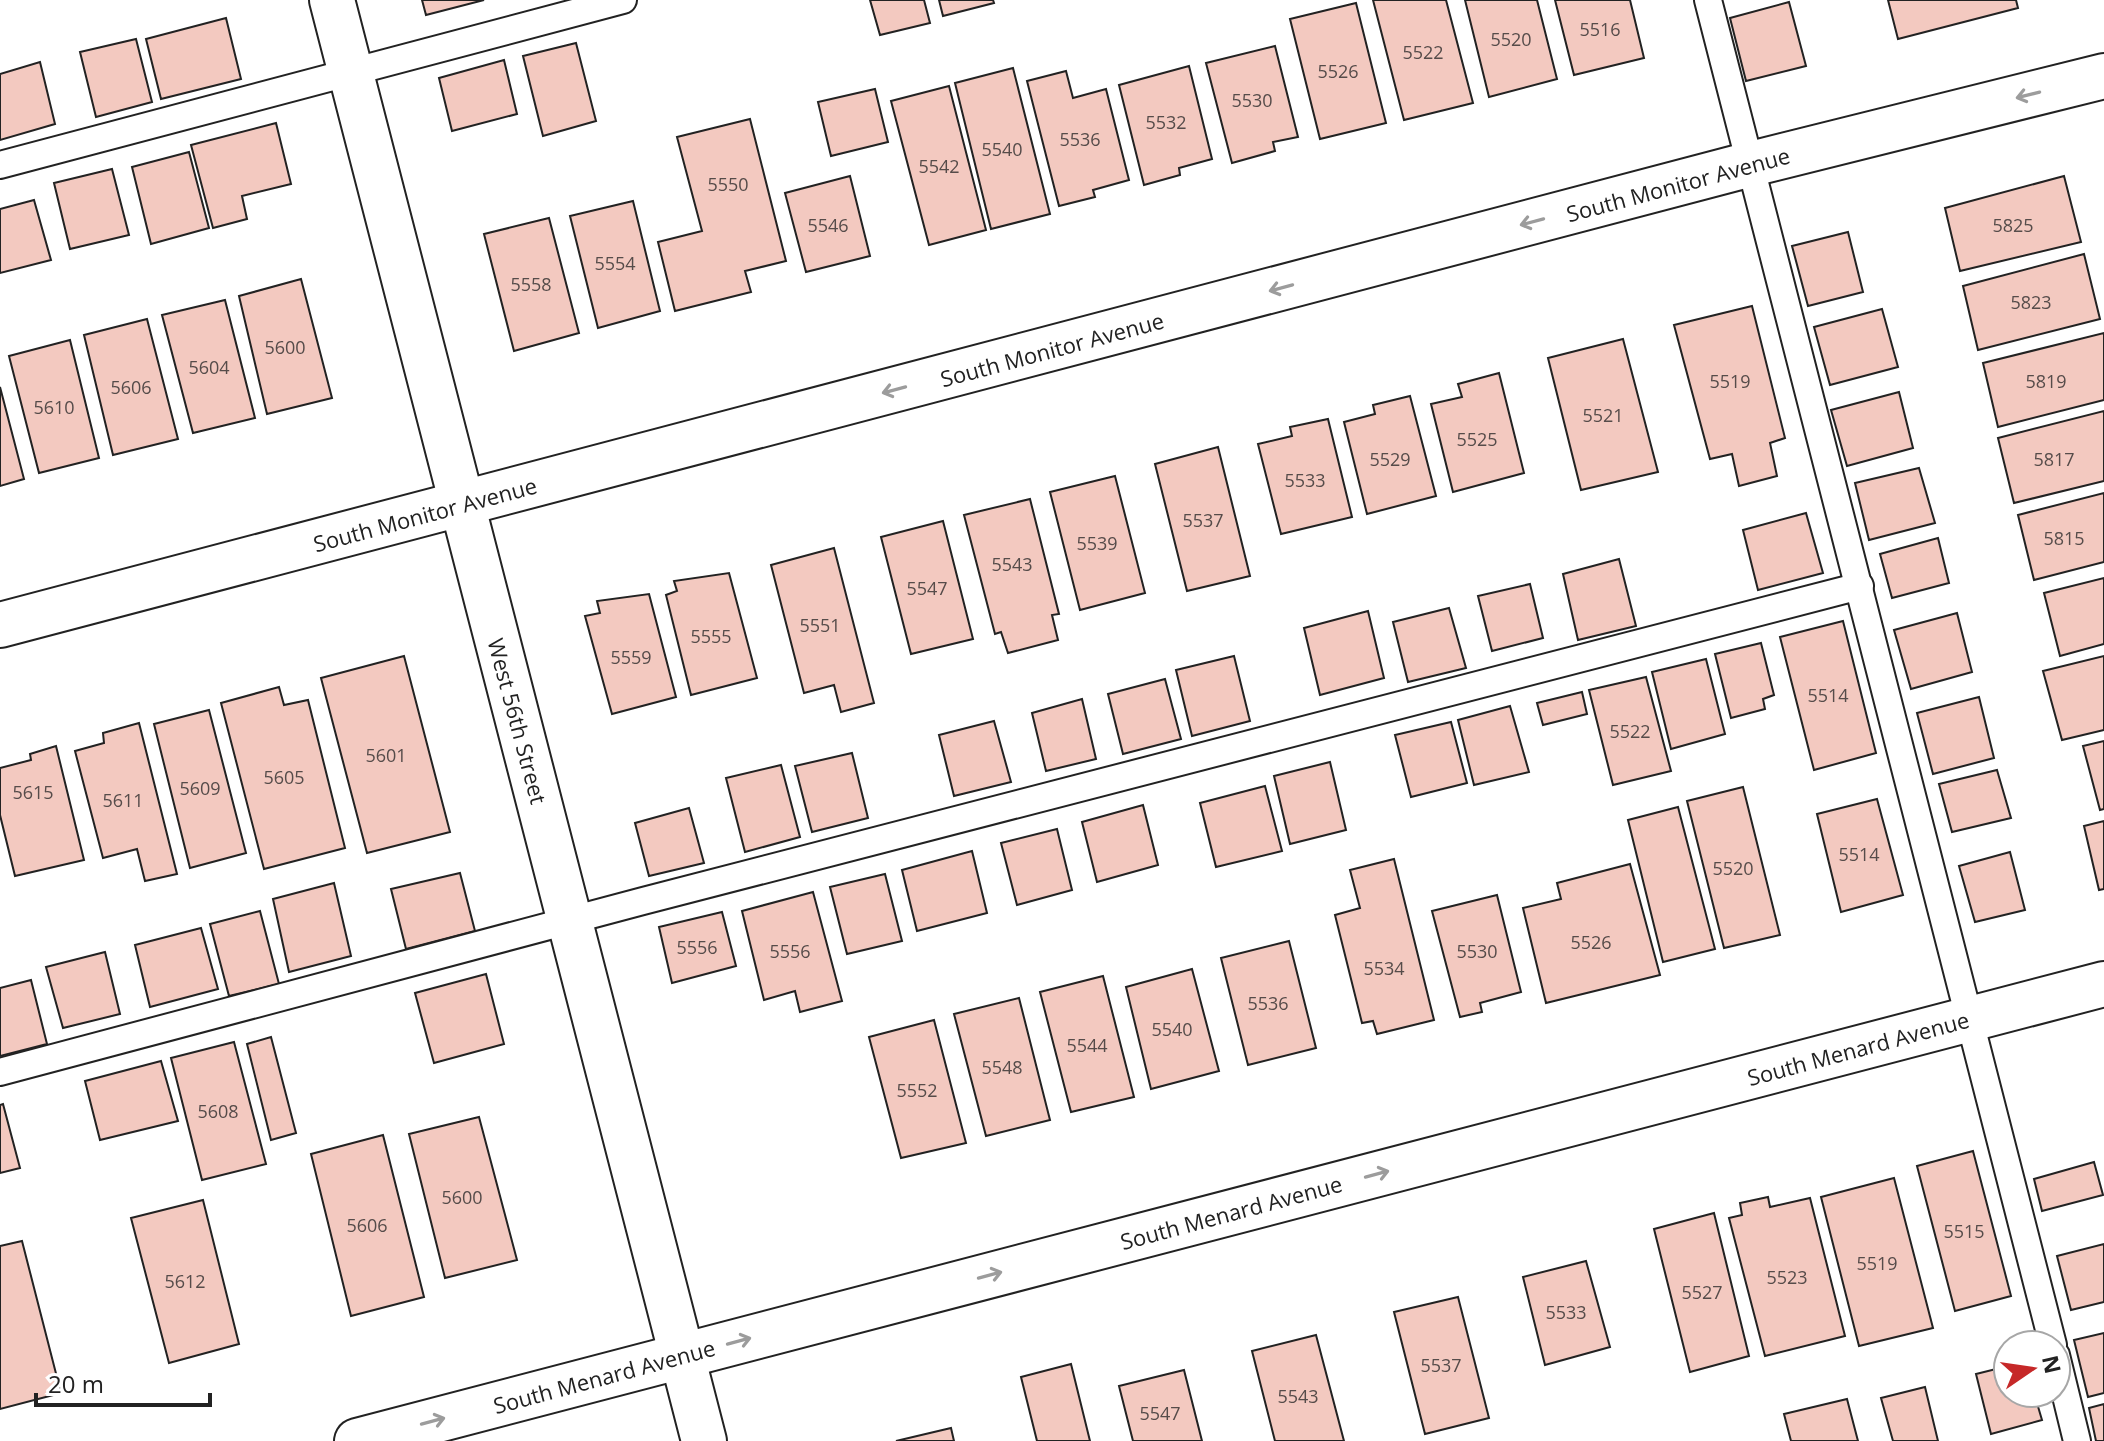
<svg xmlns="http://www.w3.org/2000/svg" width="2104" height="1441" font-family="'Open Sans',sans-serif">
	<rect width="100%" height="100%" fill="#fff"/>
	<g fill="#f3c9c0" stroke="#222" stroke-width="2">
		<path d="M422,0h62l-58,15z"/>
		<path d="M870,0h54l6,23 -50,12z"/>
		<path d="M939,0h54l1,3 -51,13z"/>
		<path d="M1373,0h73l27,103 -69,17z"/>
		<path d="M1465,0h72l20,79 -68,18z"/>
		<path d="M1555,0h75l14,58 -70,17z"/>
		<path d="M1888,0h128l2,8 -120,31z"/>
		<path d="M1789,2l17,64 -60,15 -16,-63z"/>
		<path d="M1356,3l30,120 -66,16 -30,-120z"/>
		<path d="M226,18l15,61 -80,20 -15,-60z"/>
		<path d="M136,39l16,63 -56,15 -16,-65z"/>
		<path d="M576,43l20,78 -53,15 -20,-80z"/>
		<path d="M1275,46l23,91 -25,5 2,9 -43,12 -26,-100z"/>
		<path d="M504,60l13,54 -65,17 -13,-53z"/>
		<path d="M40,62l15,62 -55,16v-66z"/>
		<path d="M1189,66l23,93 -33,9 1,7 -36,10 -25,-100z"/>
		<path d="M1013,68l37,146 -59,15 -36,-146z"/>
		<path d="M1066,71l7,27 33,-9 23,91 -36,10 2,7 -36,9 -32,-125z"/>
		<path d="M949,86l37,144 -57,15 -38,-144z"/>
		<path d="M875,89l13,53 -57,14 -13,-54z"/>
		<path d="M750,119l36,142 -41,10 6,21 -76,19 -17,-69 44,-11 -25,-94z"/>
		<path d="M276,123l15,61 -49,12 5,23 -34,9 -22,-83z"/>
		<path d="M189,152l20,76 -58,16 -19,-77z"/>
		<path d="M112,169l17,66 -59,14 -16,-66z"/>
		<path d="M850,176l20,80 -64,16 -21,-79z"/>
		<path d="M2064,176l17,66 -121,29 -15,-63z"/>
		<path d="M34,200l17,60 -51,13v-64z"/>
		<path d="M633,201l27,110 -62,17 -28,-112z"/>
		<path d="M549,218l30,115 -65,18 -30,-117z"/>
		<path d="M1848,232l15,60 -55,14 -16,-60z"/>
		<path d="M2084,254l16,65 -122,31 -15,-64z"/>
		<path d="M301,279l31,119 -65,16 -28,-118z"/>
		<path d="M225,300l30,118 -62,15 -31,-118z"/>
		<path d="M1752,306l33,132 -15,5 7,33 -38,10 -7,-32 -22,5 -36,-134z"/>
		<path d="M1882,309l16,58 -68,18 -16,-58z"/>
		<path d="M147,319l31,120 -65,16 -29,-120z"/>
		<path d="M2104,333v67l-106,27 -15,-64z"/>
		<path d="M1623,339l35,133 -77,18 -33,-132z"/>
		<path d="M70,340l29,118 -60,15 -30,-117z"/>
		<path d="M1499,373l25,100 -71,19 -22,-88 31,-7 -4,-13z"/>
		<path d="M0,387l24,92 -24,7z"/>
		<path d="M1899,392l14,56 -66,18 -16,-56z"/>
		<path d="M1410,396l26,100 -69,18 -23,-92 31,-8 -2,-9z"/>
		<path d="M2104,411v70l-90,22 -16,-65z"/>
		<path d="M1328,419l24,98 -71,17 -23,-90 34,-8 -2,-9z"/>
		<path d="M1218,447l32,129 -63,15 -32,-127z"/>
		<path d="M1919,468l16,55 -66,17 -14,-57z"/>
		<path d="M1115,476l30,117 -65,17 -30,-118z"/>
		<path d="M2104,493v69l-70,18 -16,-65z"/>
		<path d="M1030,499l29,115 -7,1 6,25 -50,13 -7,-21 -6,2 -31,-119z"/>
		<path d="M1806,513l17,60 -65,17 -15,-60z"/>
		<path d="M943,521l30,118 -62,15 -30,-117z"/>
		<path d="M1938,538l11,45 -57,15 -12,-44z"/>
		<path d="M834,548l40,155 -33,9 -7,-27 -30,8 -33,-128z"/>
		<path d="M1619,559l17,67 -58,14 -15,-66z"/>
		<path d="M729,573l28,105 -66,17 -25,-100 11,-4 -3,-10z"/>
		<path d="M2104,578v66l-44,12 -16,-63z"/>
		<path d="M1530,584l13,54 -51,13 -14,-55z"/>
		<path d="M649,594l27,103 -64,17 -27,-98 15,-3 -3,-12z"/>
		<path d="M1449,608l17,60 -58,14 -15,-60z"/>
		<path d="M1368,611l16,67 -64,17 -16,-67z"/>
		<path d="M1957,613l15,59 -61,17 -17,-59z"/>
		<path d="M1843,621l33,132 -62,17 -34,-133z"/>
		<path d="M1761,643l13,52 -11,4 2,10 -34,9 -16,-64z"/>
		<path d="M404,656l46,176 -83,21 -46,-175z"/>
		<path d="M1234,656l16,65 -58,15 -16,-66z"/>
		<path d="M2104,656v74l-42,10 -19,-69z"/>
		<path d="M1706,659l19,75 -54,15 -19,-77z"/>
		<path d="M1646,677l25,94 -58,14 -24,-95z"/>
		<path d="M1165,679l16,60 -58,15 -15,-60z"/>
		<path d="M279,687l5,18 24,-5 37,148 -81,21 -43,-166z"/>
		<path d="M1582,692l5,22 -44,11 -6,-22z"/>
		<path d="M1979,697l15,61 -61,16 -16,-61z"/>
		<path d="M1082,699l14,60 -50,12 -14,-58z"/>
		<path d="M1510,706l19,66 -55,13 -16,-65z"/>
		<path d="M209,710l37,143 -56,15 -36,-144z"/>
		<path d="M994,721l17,61 -57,14 -15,-61z"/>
		<path d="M1451,722l16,61 -56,14 -16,-62z"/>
		<path d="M139,723l38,151 -32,7 -8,-32 -34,9 -28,-107 29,-8 -1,-10z"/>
		<path d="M2104,741v68l-4,1 -17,-64z"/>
		<path d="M56,746l28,114 -69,16 -15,-61v-47l31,-8 -1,-6z"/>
		<path d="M852,753l16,65 -56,14 -17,-66z"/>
		<path d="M1330,762l16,68 -56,14 -16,-68z"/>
		<path d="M781,765l19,72 -55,15 -19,-74z"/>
		<path d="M1997,770l14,48 -59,14 -13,-48z"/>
		<path d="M1265,786l17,65 -66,16 -16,-64z"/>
		<path d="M1743,787l37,148 -56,13 -37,-147z"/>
		<path d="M1877,799l26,96 -62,17 -24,-98z"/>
		<path d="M1143,805l15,60 -61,17 -15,-60z"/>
		<path d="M1678,807l37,142 -52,13 -35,-142z"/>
		<path d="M689,808l15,55 -55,13 -14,-53z"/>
		<path d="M2104,821v68l-5,1 -15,-64z"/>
		<path d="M1057,829l15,61 -55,15 -16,-62z"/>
		<path d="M972,851l15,62 -70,18 -15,-61z"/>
		<path d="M2010,852l15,58 -50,12 -16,-56z"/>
		<path d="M1394,859l40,161 -57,14 -4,-13 -11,2 -27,-108 25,-7 -10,-38z"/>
		<path d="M1630,864l30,111 -114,28 -23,-95 38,-9 -4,-16z"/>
		<path d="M460,873l15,58 -69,18 -15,-60z"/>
		<path d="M885,874l17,67 -55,13 -17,-67z"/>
		<path d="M334,883l17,73 -62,16 -16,-73z"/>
		<path d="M813,892l29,109 -42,11 -5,-21 -31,9 -22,-89z"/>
		<path d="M1497,895l24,97 -41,11 2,9 -22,5 -28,-106z"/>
		<path d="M260,911l19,73 -50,12 -19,-72z"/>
		<path d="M722,912l14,54 -64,17 -13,-56z"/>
		<path d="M201,928l17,61 -68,18 -15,-62z"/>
		<path d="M1289,941l27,107 -68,17 -27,-107z"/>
		<path d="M105,952l15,62 -57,14 -17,-61z"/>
		<path d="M1192,969l27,102 -68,18 -25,-102z"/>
		<path d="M486,974l18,70 -70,19 -19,-70z"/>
		<path d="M1103,976l31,121 -63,15 -31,-120z"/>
		<path d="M31,980l16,64 -47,12v-68z"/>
		<path d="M1019,998l31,122 -64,16 -32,-122z"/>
		<path d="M934,1020l32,123 -65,15 -32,-121z"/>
		<path d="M271,1037l25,96 -25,7 -24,-96z"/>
		<path d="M234,1042l32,122 -64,16 -31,-122z"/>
		<path d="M161,1061l17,60 -78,19 -15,-59z"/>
		<path d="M3,1104l17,64 -20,5v-68z"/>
		<path d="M479,1117l38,143 -72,18 -36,-144z"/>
		<path d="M383,1135l41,162 -73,19 -40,-162z"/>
		<path d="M1973,1151l38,145 -56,15 -38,-145z"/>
		<path d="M2094,1162l9,33 -61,16 -8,-32z"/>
		<path d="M1894,1178l39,150 -74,18 -38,-149z"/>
		<path d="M1768,1197l2,10 40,-9 35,138 -80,20 -36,-138 13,-3 -2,-12z"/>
		<path d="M203,1200l36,144 -70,19 -38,-145z"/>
		<path d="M1714,1213l35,143 -59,16 -36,-143z"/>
		<path d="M22,1241l39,152 -61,16v-163z"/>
		<path d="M2104,1244v58l-33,8 -14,-54z"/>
		<path d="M1586,1261l24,86 -65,18 -22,-88z"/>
		<path d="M1458,1297l31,121 -64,16 -31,-122z"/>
		<path d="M2104,1333v60l-16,4 -14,-57z"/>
		<path d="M1316,1335l28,106h-69l-23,-90z"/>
		<path d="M1071,1364l19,77h-53l-16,-64z"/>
		<path d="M2008,1366v27h26l8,27 -51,14 -15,-60z"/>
		<path d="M1184,1370l18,71h-69l-14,-55z"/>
		<path d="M1925,1387l13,54h-45l-12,-43z"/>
		<path d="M1847,1399l11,42h-67l-7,-27z"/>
		<path d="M2104,1404v37h-8l-7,-33z"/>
		<path d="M951,1428l3,13h-58z"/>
	</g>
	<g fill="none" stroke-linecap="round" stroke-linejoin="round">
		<defs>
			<g id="service">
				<path d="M1708,0l345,1345"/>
				<path d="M0,165l623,-165"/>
				<path d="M0,1072l643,-171 1217,-315"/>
				<path d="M2056,1355l21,86"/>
			</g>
			<g id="minor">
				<path d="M332,0l372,1441"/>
				<path d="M0,625l1751,-461 353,-88"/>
				<path d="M357,1441l1747,-457"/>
			</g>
		</defs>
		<use href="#service" stroke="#222" stroke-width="30"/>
		<use href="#minor" stroke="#222" stroke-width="48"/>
		<use href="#service" stroke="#fff" stroke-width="26"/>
		<use href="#minor" stroke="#fff" stroke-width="44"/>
	</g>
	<defs><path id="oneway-shaft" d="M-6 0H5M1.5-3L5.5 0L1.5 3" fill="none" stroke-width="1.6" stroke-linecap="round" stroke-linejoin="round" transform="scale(2)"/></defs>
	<g stroke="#9c9c9c">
		<use href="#oneway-shaft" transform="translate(2028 95) rotate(166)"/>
		<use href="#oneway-shaft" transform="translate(1532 222) rotate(165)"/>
		<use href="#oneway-shaft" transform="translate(1281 288) rotate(165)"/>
		<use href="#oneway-shaft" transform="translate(894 390) rotate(165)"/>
		<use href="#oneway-shaft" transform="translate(1377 1174) rotate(-15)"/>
		<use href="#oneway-shaft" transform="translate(990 1275) rotate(-15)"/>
		<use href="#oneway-shaft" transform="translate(739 1341) rotate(-15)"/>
		<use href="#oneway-shaft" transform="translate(433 1421) rotate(-15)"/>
	</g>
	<g text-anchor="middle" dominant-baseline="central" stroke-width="6" stroke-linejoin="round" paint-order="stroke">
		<g font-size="18" fill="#564c4a">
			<text x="1600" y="29">5516</text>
			<text x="1511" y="39">5520</text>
			<text x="1423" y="52">5522</text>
			<text x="1338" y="71">5526</text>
			<text x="1252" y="100">5530</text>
			<text x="1166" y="122">5532</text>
			<text x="1080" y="139">5536</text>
			<text x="1002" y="149">5540</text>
			<text x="939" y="166">5542</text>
			<text x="728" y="184">5550</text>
			<text x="828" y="225">5546</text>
			<text x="2013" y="225">5825</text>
			<text x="615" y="263">5554</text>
			<text x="531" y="284">5558</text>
			<text x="2031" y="302">5823</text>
			<text x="285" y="347">5600</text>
			<text x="209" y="367">5604</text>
			<text x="1730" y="381">5519</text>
			<text x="2046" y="381">5819</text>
			<text x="131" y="387">5606</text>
			<text x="54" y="407">5610</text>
			<text x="1603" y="415">5521</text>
			<text x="1477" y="439">5525</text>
			<text x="1390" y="459">5529</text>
			<text x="2054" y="459">5817</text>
			<text x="1305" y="480">5533</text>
			<text x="1203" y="520">5537</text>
			<text x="2064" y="538">5815</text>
			<text x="1097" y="543">5539</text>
			<text x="1012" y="564">5543</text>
			<text x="927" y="588">5547</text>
			<text x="820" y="625">5551</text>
			<text x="711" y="636">5555</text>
			<text x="631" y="657">5559</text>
			<text x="1828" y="695">5514</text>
			<text x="1630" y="731">5522</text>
			<text x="386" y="755">5601</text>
			<text x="284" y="777">5605</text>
			<text x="200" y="788">5609</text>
			<text x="33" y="792">5615</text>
			<text x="123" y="800">5611</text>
			<text x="1859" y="854">5514</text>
			<text x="1733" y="868">5520</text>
			<text x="1591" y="942">5526</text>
			<text x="697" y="947">5556</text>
			<text x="790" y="951">5556</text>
			<text x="1477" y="951">5530</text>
			<text x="1384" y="968">5534</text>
			<text x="1268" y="1003">5536</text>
			<text x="1172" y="1029">5540</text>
			<text x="1087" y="1045">5544</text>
			<text x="1002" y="1067">5548</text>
			<text x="917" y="1090">5552</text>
			<text x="218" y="1111">5608</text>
			<text x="462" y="1197">5600</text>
			<text x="367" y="1225">5606</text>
			<text x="1964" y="1231">5515</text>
			<text x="1877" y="1263">5519</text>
			<text x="1787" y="1277">5523</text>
			<text x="185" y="1281">5612</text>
			<text x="1702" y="1292">5527</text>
			<text x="1566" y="1312">5533</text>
			<text x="1441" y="1365">5537</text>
			<text x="1298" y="1396">5543</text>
			<text x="1160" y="1413">5547</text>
		</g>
		<g font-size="22" fill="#222" stroke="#fff">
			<text transform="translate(1678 184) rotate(-15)">South Monitor Avenue</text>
			<text transform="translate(1052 349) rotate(-15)">South Monitor Avenue</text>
			<text transform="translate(425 514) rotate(-15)">South Monitor Avenue</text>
			<text transform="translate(518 721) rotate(75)">West 56th Street</text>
			<text transform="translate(1858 1048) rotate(-15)">South Menard Avenue</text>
			<text transform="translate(1231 1212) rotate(-15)">South Menard Avenue</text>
			<text transform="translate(604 1376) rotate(-15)">South Menard Avenue</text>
		</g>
	</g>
	<g transform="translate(2032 1369) rotate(77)"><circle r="38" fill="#ffffff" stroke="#a7a7a7" stroke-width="2"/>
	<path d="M0-6L14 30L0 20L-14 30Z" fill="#c62828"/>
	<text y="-12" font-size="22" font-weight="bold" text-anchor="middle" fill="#222222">N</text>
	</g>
	<path d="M36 1393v12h174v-12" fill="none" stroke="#222222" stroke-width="4"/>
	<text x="48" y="1393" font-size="24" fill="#222222" stroke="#ffffff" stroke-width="6" paint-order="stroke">20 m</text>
</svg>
